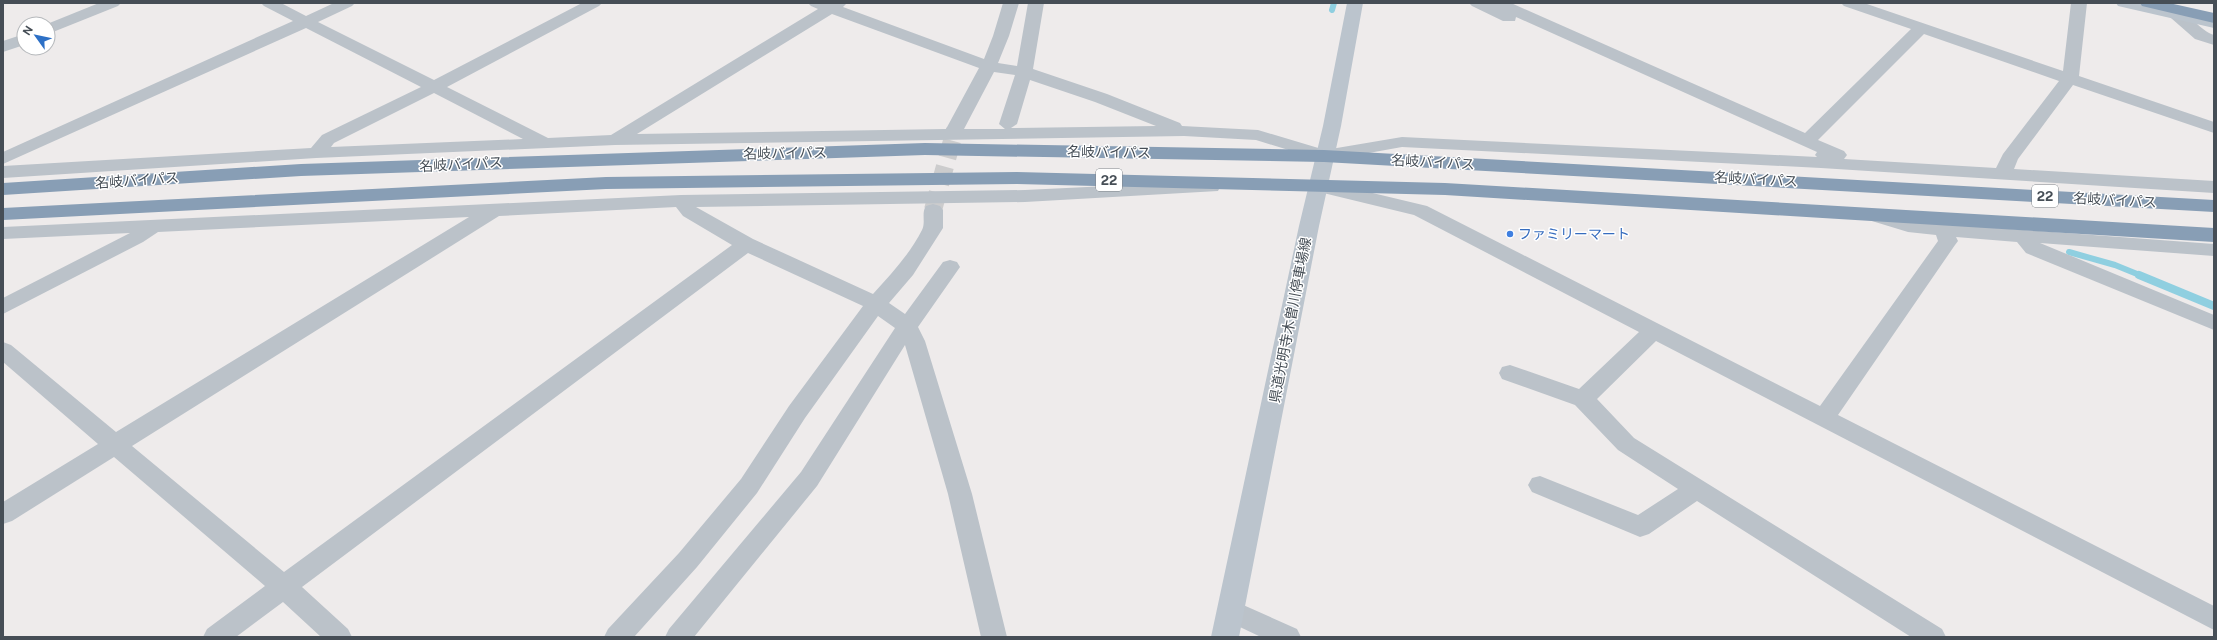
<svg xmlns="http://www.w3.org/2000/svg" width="2217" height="640" font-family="'Public Sans','Noto Sans JP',sans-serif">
	<rect width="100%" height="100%" fill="#eeebeb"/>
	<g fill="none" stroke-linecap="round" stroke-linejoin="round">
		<g stroke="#8fcfe0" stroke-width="6">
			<path d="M1332,10l2,-7"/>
			<path d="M2069,252l46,13 27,11"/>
		</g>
		<path stroke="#8fcfe0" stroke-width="8" d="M2139,275l75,31"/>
		<path stroke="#cccccd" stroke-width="18" stroke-dasharray="18 9" stroke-linecap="butt" d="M933,210l22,-80"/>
		<g fill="#bbc2c9" fill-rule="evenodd">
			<path d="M99,3h22l-3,3 -70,28 -1,-10z"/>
			<path d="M261,3h20l25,13 28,-13h21l-3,3 -34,16 116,58 148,-77h20l-3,3 -152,81 101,51 63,-3 207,-126 -7,-3 -3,-3h39l-4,4 141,52 9,-23 10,-33h16l-10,33 -11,27 19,3 11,-63h16l-11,66 74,25 73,29 2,3 76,4 67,20 77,-13 415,20 -2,-2 2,-3 -301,-135 -1,4h-12l-31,-15 -3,-3h42l294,130 106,-104 -67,-23 -3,-3h23l199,68 8,-68h16l-8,73 135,46v11l-141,-48 -55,74 -4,10 200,12v12l-393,-25 -419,-21 -78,14 -68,-21 -72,-4 -569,9 -299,13 -313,20v-12l308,-18 11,-13 99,-48 -115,-59 -303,136v-12l290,-131 -29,-15zM832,14l147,54 -33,61 -309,5zM1924,34l135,47 -56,73 -7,14 -152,-9 3,-4 -3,-4 -26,-11zM994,72l21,3 -16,49 6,5h-41zM1030,80l65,22 61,24 -145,2 6,-4zM434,93l89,46 -192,8 3,-4z"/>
			<path d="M2176,10c15,4 23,20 38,25v10l-19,-6 -24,-21 -3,-3 3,-3z"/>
			<path d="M24,34v11l-21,7v-11z"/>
			<path d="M1318,180l109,26 393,200 118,-165 -2,-6 -28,-3 -46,-14 -3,-4 3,-4 7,-2 40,12 34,4 271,20v12l-174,-13 174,72v15l-188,-77 -9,-11 -61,-5 2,4 -3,4 -117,170 376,191v24l-558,-289 -59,58 37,39 308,191 4,8h-35l-214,-136 -48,33 -9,3 -108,-45 -4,-7 4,-7 8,-2 98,39 40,-26 -60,-39 -43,-45 -73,-26 -3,-6 3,-6 8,-2 69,24 60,-57 -225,-117 -103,-25 -2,-4 2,-4z"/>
			<path d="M1211,181l7,2 2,4 -2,4 -193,11 -329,5 57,32 120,55c18,-20 37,-40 49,-64 4,-8 -1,-17 4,-24l7,-2 7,2 3,4v18l-30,47 -24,28 16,11 38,-52 7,-2 7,2 3,5 -42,60 7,14 47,153 35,143h-26l-33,-143 -43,-149 -88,141 -123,151h-29l4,-8 132,-157 94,-144 -17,-12 -73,102 -48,75 -60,74 -63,70h-30l4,-8 71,-76 62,-74 48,-73 74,-100 -115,-53 -446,334 46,42 4,8h-31l-38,-35 -47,35h-33l4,-8 58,-43 -151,-129 -102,64 -9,3v-22l95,-58 -95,-82v-20l8,3 105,87 353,-215 -311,15 -15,10 -140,72v-16l127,-65 -127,6v-12l678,-32 344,-5zM676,207l7,9 49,29 -448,327 -152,-126 367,-230z"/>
			<path d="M1232,600l65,29 4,8h-40l-38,-18 -4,-8 4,-8z"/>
		</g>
		<g fill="#bbc4cd" fill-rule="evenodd">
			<path d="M1347,3h16l-22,123 -22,100 -80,411h-28l88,-411 24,-100z"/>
			<path d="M2116,3h30l68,15v10l-96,-22z"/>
		</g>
		<g fill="#889eb5" fill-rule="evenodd">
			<path d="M2140,3h29l45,10v10l-72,-17z"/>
			<path d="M925,143l399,7 890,50v12l-890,-50 -399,-7 -624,21 -298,19v-12l298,-19z"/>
			<path d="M1017,172l428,11 769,45v14l-769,-47 -428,-11 -411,5 -603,31v-12l603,-31z"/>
		</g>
	</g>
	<circle fill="#3f7fe0" stroke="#fff" stroke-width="1.5" cx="1510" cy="234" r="4"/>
	<g text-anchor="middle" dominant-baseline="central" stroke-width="3" stroke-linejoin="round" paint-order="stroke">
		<g fill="#fff" stroke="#7e8389" stroke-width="1">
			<rect x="1096" y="169" width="26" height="22" rx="3"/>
			<rect x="2032" y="185" width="26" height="22" rx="3"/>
		</g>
		<g font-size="13" font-weight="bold" fill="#464e56">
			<text x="1109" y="180">22</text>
			<text x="2045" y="196">22</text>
		</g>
		<g font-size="14" fill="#464e56" stroke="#fff">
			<text transform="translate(1109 152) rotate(1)">名岐バイパス</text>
			<text transform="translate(785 153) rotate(-1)">名岐バイパス</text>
			<text transform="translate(1433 162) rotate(3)">名岐バイパス</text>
			<text transform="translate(461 164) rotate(-3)">名岐バイパス</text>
			<text transform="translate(1756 179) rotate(3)">名岐バイパス</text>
			<text transform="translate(137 180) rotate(-4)">名岐バイパス</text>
			<text transform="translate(2115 200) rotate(3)">名岐バイパス</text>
			<text transform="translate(1290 320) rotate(-79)">県道光明寺木曽川停車場線</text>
		</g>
		<g font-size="14" fill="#366cbe" stroke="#fff" text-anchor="start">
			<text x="1518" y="234">ファミリーマート</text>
		</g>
	</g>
	<rect width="2217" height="640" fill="none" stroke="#464e56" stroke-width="8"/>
	<g transform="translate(36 36) rotate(303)"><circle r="19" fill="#ffffff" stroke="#b5b8bb"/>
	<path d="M0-3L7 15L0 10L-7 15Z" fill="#2d70c6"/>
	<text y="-6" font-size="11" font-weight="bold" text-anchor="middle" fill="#464e56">N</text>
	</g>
</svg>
